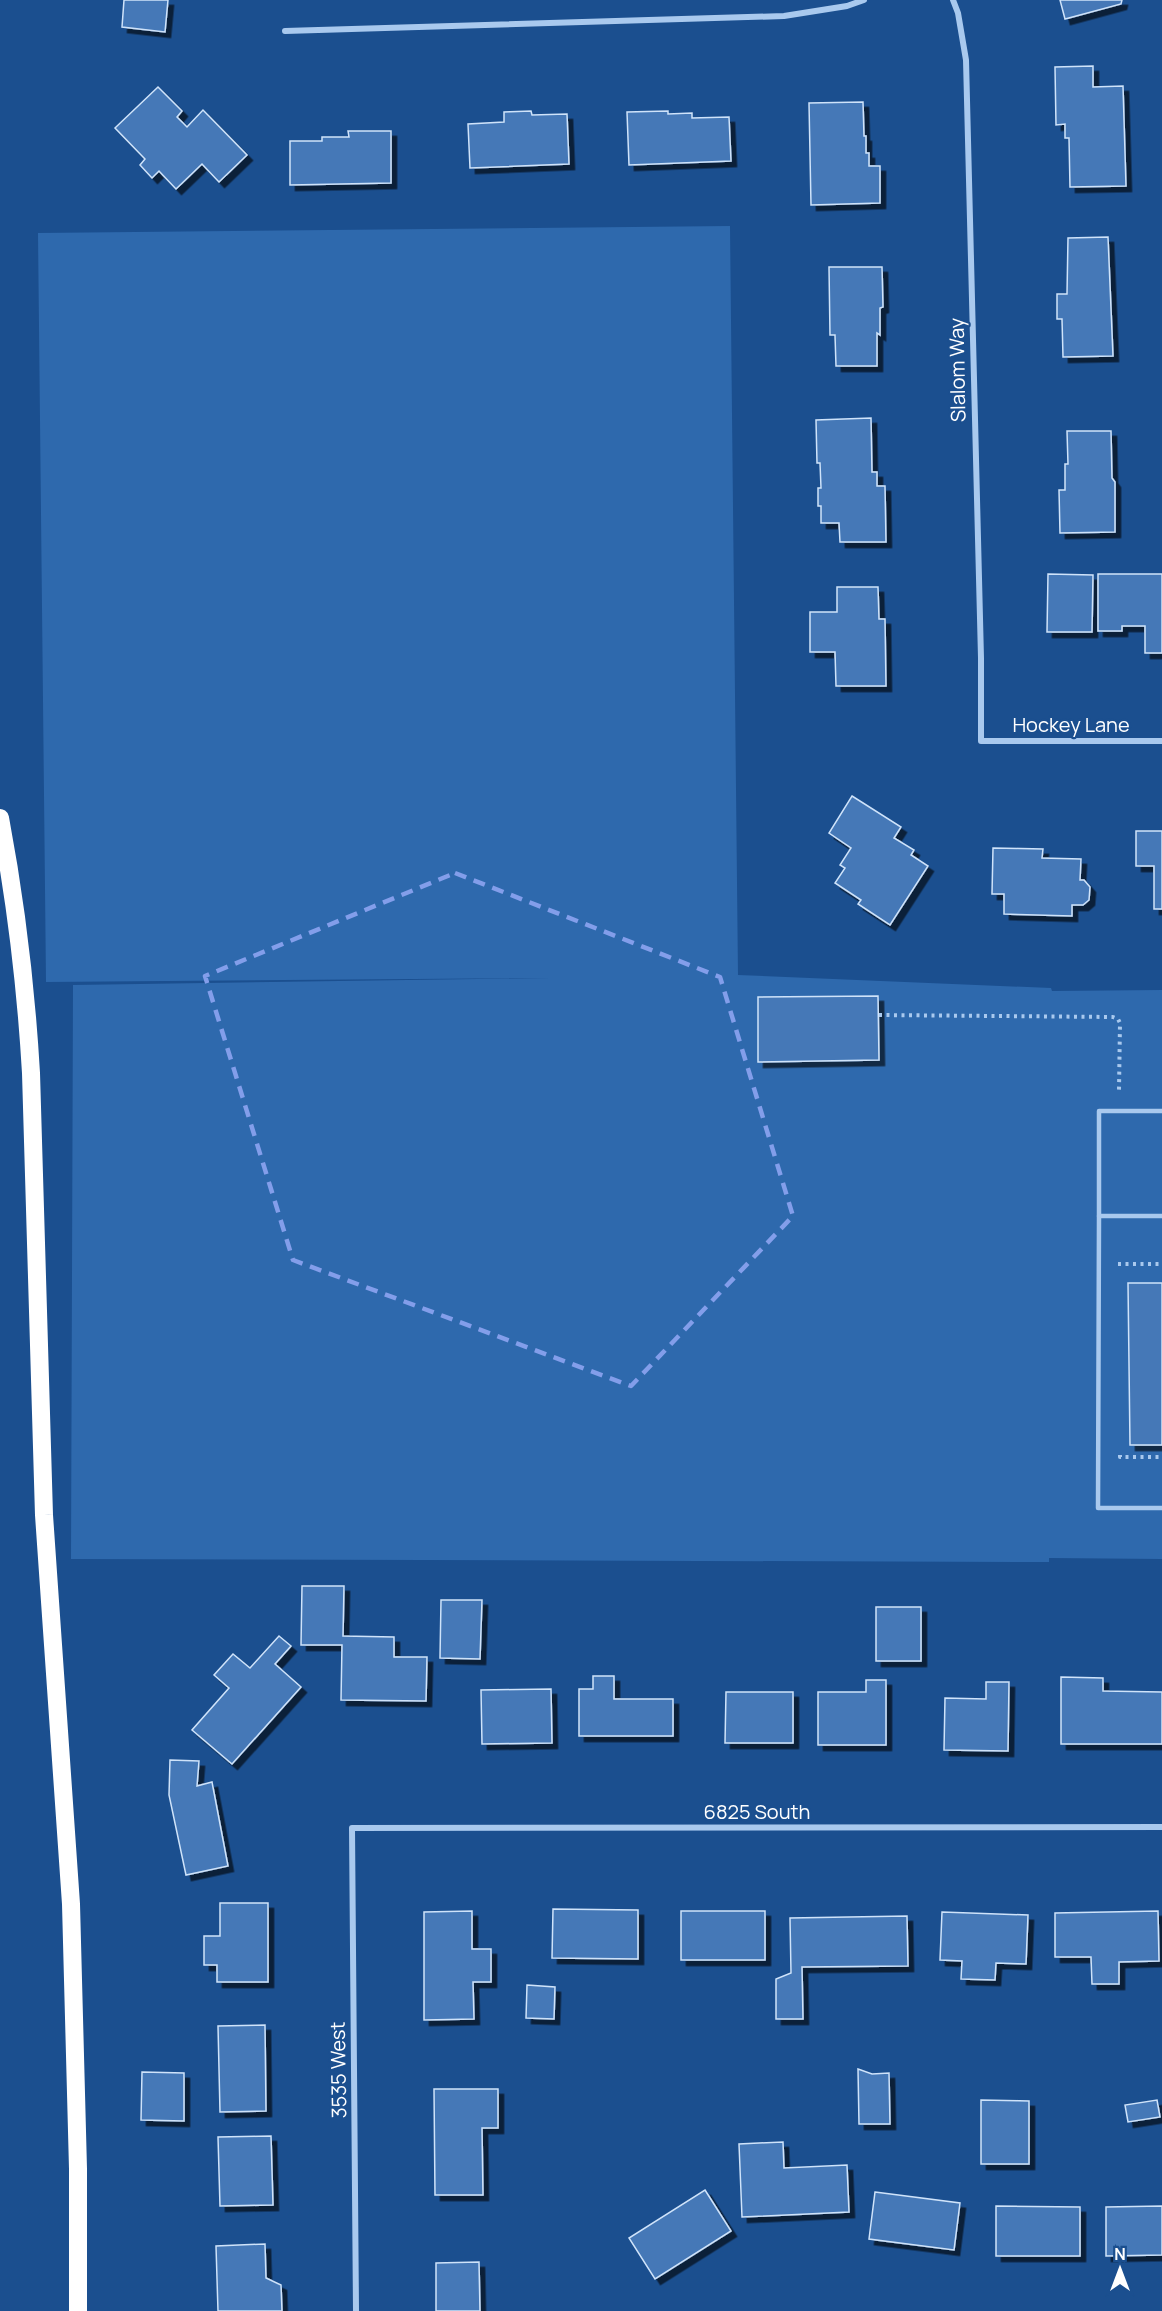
<svg xmlns="http://www.w3.org/2000/svg" width="1162" height="2311" font-family="Manrope,sans-serif">
	<defs>
		<filter id="shadow"><feDropShadow dx="5.5" dy="5.5" stdDeviation="0" flood-color="#0009"/></filter>
	</defs>
	<rect width="100%" height="100%" fill="#1b4f8f"/>
	<path fill="#2e69ad" d="M730,226l8,749 313,13 1,3 110,-1v569l-113,-1v4l-978,-3 2,-574 478,-7 -505,4 -8,-749z"/>
	<g fill="#4478b7" stroke="#cfe3fa" stroke-width="1.5" filter="url(#shadow)">
		<path d="M124,0h44l-3,32 -43,-5z"/>
		<path d="M1060,0h62l-1,4 -56,15z"/>
		<path d="M1093,66v21l30,-1 3,100 -56,1 -1,-49h-4v-14l-9,1 -1,-58z"/>
		<path d="M158,87l24,24 -5,6 10,10 16,-17 44,45 -28,27 -17,-18 -26,25 -17,-18 -7,7 -12,-13 5,-6 -30,-31z"/>
		<path d="M863,102l1,34h2v17h3v13h11v37l-69,2 -2,-102z"/>
		<path d="M531,111l1,4 35,-1 2,50 -99,4 -2,-44 36,-2v-10z"/>
		<path d="M668,111v3l24,-1v5l37,-1 2,44 -102,4 -2,-53z"/>
		<path d="M348,131h43v52l-101,2v-44h32v-4h27z"/>
		<path d="M1108,237l5,119 -50,1 -1,-38h-5v-25h10l1,-56z"/>
		<path d="M829,267h53l1,40 -3,1v27l-3,-2v33h-41l-1,-31h-5z"/>
		<path d="M871,418l1,54h5v14h8l1,56h-46l-1,-19h-18v-17h-3v-18h3l-1,-25h-3l-1,-43z"/>
		<path d="M1067,431h44l1,47 3,4v50l-55,1 -1,-43h6v-26h3z"/>
		<path d="M1048,574l45,1 -1,57h-45z"/>
		<path d="M1098,574h64v79h-17v-27h-23v5h-24z"/>
		<path d="M837,587h41l1,32h6l1,67h-50l-1,-34h-25v-40h27z"/>
		<path d="M852,796l49,31 -7,11 20,12 -3,5 17,11 -38,59 -32,-21 3,-4 -26,-17 10,-15 -5,-3 11,-17 -22,-15z"/>
		<path d="M1136,831h26v78h-8v-43h-18z"/>
		<path d="M993,848l50,1 -1,9 39,1 -1,21h4l6,7 -1,13 -6,5h-11v11l-68,-2v-20h-12z"/>
		<path d="M878,996l1,64 -121,2v-65z"/>
		<path d="M1128,1283h34v162h-32z"/>
		<path d="M302,1586h42l-1,50 51,1v20h33l-1,44 -85,-1 1,-55h-41z"/>
		<path d="M441,1600h41l-2,59 -40,-1z"/>
		<rect x="876" y="1607" width="45" height="54"/>
		<path d="M279,1636l12,10 -16,18 26,23 -69,77 -40,-34 37,-42 -15,-13 19,-21 17,14z"/>
		<path d="M593,1676h21v23h59v37h-94v-47h14z"/>
		<path d="M1061,1677l42,1v13l59,1v52h-101z"/>
		<path d="M866,1680h20v65h-68v-53h48z"/>
		<path d="M986,1682h23l-1,69 -64,-1 1,-52 41,1z"/>
		<path d="M551,1689l1,54 -70,1 -1,-54z"/>
		<path d="M726,1692h67v51h-68z"/>
		<path d="M170,1760l29,1 -2,25 15,-4 16,84 -42,9 -17,-80z"/>
		<path d="M220,1903h48v79h-51v-17h-13v-29h16z"/>
		<path d="M553,1909l85,1v49l-86,-1z"/>
		<path d="M472,1911v38h19v33h-18l1,37 -50,1v-108z"/>
		<rect x="681" y="1911" width="84" height="49"/>
		<path d="M1158,1911l1,50 -40,1v22h-27l-1,-27h-36v-44z"/>
		<path d="M942,1912l86,3 -2,49 -30,-1 -1,17 -34,-1 1,-18 -22,-1z"/>
		<path d="M907,1916l1,50 -106,1 1,52h-27v-40l15,-6 -1,-55z"/>
		<path d="M527,1985l28,2 -1,32 -28,-1z"/>
		<path d="M265,2025l1,86 -46,1 -2,-86z"/>
		<path d="M858,2069l14,5 17,-1 1,51h-31z"/>
		<path d="M142,2072l42,1v48l-43,-1z"/>
		<path d="M434,2089h64v39h-16l1,67h-48z"/>
		<path d="M981,2100l48,1v63h-48z"/>
		<path d="M1157,2100l3,17 -32,5 -3,-17z"/>
		<path d="M271,2136l2,69 -53,1 -2,-69z"/>
		<path d="M783,2142l1,26 63,-3 2,47 -107,5 -3,-73z"/>
		<path d="M705,2190l26,41 -76,48 -26,-41z"/>
		<path d="M875,2192l85,11 -6,47 -85,-11z"/>
		<path d="M996,2206l84,1v49h-84z"/>
		<path d="M1162,2206v49l-56,1v-49z"/>
		<path d="M265,2244l1,34 15,7 1,26h-64l-2,-65z"/>
		<path d="M479,2262l1,49h-44v-48z"/>
	</g>
	<g fill="none" stroke-linecap="round" stroke-linejoin="round">
		<g stroke="#a9c9ee" stroke-width="4" stroke-dasharray="3 4.5" stroke-linecap="butt">
			<path d="M879,1015l234,2 5,2 2,4 -1,67"/>
			<path d="M1118,1264h44"/>
			<path d="M1120,1455v2h42"/>
		</g>
		<g stroke="#a9c9ee" stroke-width="4.5">
			<path d="M1162,1111h-63v105h63"/>
			<path d="M1099,1216l-1,292h64"/>
		</g>
		<g stroke="#a9c9ee" stroke-width="6">
			<path d="M953,0l5,13 8,47 15,598v83h181"/>
			<path d="M285,31l499,-15 63,-10 17,-6"/>
			<path d="M356,2311l-4,-483 810,-1"/>
		</g>
		<path stroke="#fff" stroke-width="18" d="M0,818c16,85 26,169 31,255l13,442 27,389 7,265v142"/>
	</g>
	<path fill="none" stroke="#839eea" stroke-width="4.5" stroke-dasharray="12 8" stroke-linejoin="round" d="M455,873l265,104 73,239 -162,170 -338,-126 -88,-284z"/>
	<g text-anchor="middle" dominant-baseline="central" stroke-width="4.5" stroke-linejoin="round" paint-order="stroke">
		<g font-size="20" fill="#fff" stroke="#1b4f8f">
			<text transform="translate(957 370) rotate(-91)">Slalom Way</text>
			<text x="1071" y="724">Hockey Lane</text>
			<text x="757" y="1811">6825 South</text>
			<text transform="translate(338 2070) rotate(-91)">3535 West</text>
		</g>
	</g>
	<g transform="translate(1120 2269)" stroke="#1b4f8f" stroke-width="4.5" paint-order="stroke">
	<path d="M0-4.5L10 22L0 15L-10 22Z" fill="#ffffff"/>
	<text y="-9" font-size="16" font-weight="bold" text-anchor="middle" fill="#ffffff">N</text>
	</g>
</svg>
